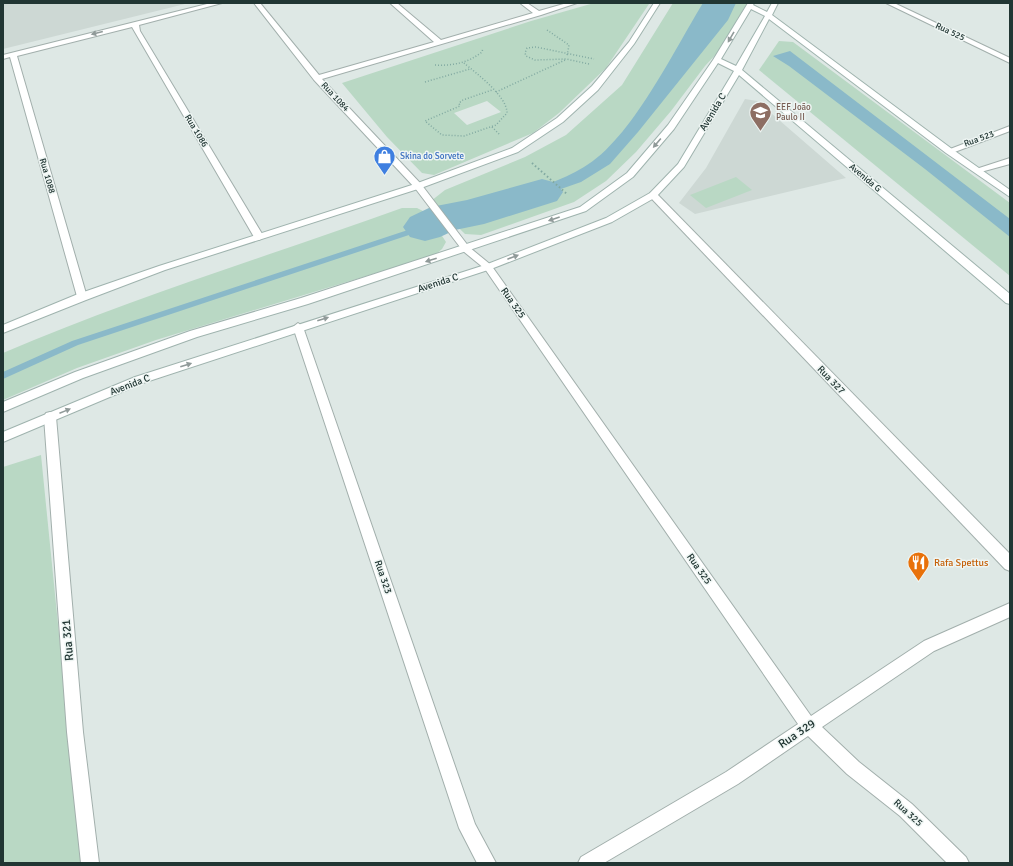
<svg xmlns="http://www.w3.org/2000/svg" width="1013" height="866" font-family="Signika,sans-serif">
	<rect width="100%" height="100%" fill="#dee8e5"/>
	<g fill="#cdd8d4">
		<path d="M3,3h186l-186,46z"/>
		<path d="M745,99l12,2 89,77 -151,36 -16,-11 27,-35z"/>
	</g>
	<g fill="#b9d8c4" fill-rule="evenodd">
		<path d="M594,3l55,1 -43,64 -47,45 -26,20 -99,42 -12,-2 -35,-36 -45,-54 189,-62zM487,101l14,11 -34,13 -13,-12z"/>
		<path d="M673,3h74l-29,49 -13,14 -34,45 -35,41 -30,29 -32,21 -93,33 -16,-1 -34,-33 14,-11 80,-33 41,-22 56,-50z"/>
		<path d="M779,41l14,1 217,161v73l-251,-206z"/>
		<path d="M736,177l16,13 -46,18 -16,-13z"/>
		<path d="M402,208h15l10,5 19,29 -4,7 -7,6 -279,85 -79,28 -74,32v-47c130,-56 266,-97 399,-145z"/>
		<path d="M41,455l41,408h-79v-396z"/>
	</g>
	<g fill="#8ab9c9">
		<path d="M703,3h33l-8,17 -90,112 -28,32 -29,18 -63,22 -47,14 -4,-8c39,-13 82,-22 117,-43 47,-27 90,-117 119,-164z"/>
		<path d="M790,51l220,168v18l-85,-68 -136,-103 -16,-10z"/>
	</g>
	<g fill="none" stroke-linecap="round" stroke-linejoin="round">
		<path fill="#8ab9c9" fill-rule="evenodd" d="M423,225h4l1,2 -1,2 -349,116 -75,34v-7l69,-31z"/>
		<path fill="#8ab9c9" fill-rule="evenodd" d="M542,179l15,4 6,9 -6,9 -73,23 -29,6 -15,7 -15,4 -15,-4 -7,-10 7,-10 21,-10 36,-7z"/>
		<defs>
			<g id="street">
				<path d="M211,3h11l-83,22 1,6 124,206 -5,3 -5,-3 -122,-210 -115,29 70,241 -5,4 -4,-1 -68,-243 -7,2v-4z"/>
				<path d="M254,3h6l59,72 115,-33 -44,-39h7l44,37 92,-27 -13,-10h7l12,8 28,-8h10l-36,12 -219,64 99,105 48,63 22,18 320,451 113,-75 86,-38v14l-76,34 -112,76 37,35 53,42 54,53 3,6h-22l-47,-47 -53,-42 -39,-38 -70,48 -134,79h-26l3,-6 145,-85 72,-48 -313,-455 -22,-18 -48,-63 -101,-108z"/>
				<path d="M886,3h8l116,55v5z"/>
				<path d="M1010,126v5l-58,22h-3l-4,-2z"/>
				<path d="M1010,158v6l-33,9 -4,-3z"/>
				<path d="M653,192l3,1 354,361v17l-5,-2 -355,-372v-4z"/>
				<path d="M298,323l5,4 172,497 21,39h-19l-18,-35 -166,-501z"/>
				<path d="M50,412l4,1 2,4 27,315 16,131h-18l-14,-131 -23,-315 2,-4z"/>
			</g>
			<g id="secondary">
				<path d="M654,3h6l-26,41 -36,46 -35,32 -45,30 -97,36 -256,82 -79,30 -83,33v-8l75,-31 81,-28 256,-82 97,-36 45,-30 35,-32 37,-44z"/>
				<path d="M748,3h6l-1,2 14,7 5,-9h6l-6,12 180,134 58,41v7l-64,-44 -177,-134 -27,51 268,224v10l-4,-1 -267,-228 -55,92 -28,30 -44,25 -121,47 -348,114 -140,59v-10l132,-55 350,-112 121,-47 44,-25 28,-29 56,-93 -16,-8 -44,66 -41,48 -47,34 -278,93 -111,33 -114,41 -80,34v-10l72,-30 115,-41 111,-33 279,-91 47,-34 41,-48 45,-65zM751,9l14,7 -29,50 -15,-7z"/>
			</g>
		</defs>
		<use href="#street" stroke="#a2afac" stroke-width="2"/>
		<use href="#secondary" stroke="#9fb3ae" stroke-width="2"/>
		<g stroke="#81a9a1" stroke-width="1.5" stroke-dasharray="1 2" stroke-linecap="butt">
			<path d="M547,30l22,15 -2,11"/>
			<path d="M464,63c13,11 43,33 43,50l-11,12 -32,11 -22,-1 -17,-14 35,-15 -1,-3 4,-3 29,-10"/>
			<path d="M589,64l-23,-5 -31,1 -9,-4 -1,-3 2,-5 9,-1 58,12"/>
			<path d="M435,65c17,1 33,-2 47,-13l1,-4"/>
			<path d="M425,82l45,-13"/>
			<path d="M496,92l69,-32"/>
			<path d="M492,127l8,8"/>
		</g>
		<path stroke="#81a9a1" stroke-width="2" stroke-dasharray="1.5 2.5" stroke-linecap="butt" d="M532,163l35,31"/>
		<use href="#street" fill="#fff" fill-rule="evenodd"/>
		<use href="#secondary" fill="#fff" fill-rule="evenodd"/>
	</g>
	<defs><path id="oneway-solid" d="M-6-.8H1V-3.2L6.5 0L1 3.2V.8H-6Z"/></defs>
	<g fill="#909a99">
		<use href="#oneway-solid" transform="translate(97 33) rotate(166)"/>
		<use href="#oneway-solid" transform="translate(731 37) rotate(120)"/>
		<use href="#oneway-solid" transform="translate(657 143) rotate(130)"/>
		<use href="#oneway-solid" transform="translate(554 219) rotate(161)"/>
		<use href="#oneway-solid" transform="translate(513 257) rotate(-21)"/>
		<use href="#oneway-solid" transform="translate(431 260) rotate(162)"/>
		<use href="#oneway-solid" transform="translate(323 319) rotate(-18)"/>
		<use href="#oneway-solid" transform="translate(186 365) rotate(-18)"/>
		<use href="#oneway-solid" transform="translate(65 411) rotate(-22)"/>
	</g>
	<defs>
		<symbol id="school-pin" viewBox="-11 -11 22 30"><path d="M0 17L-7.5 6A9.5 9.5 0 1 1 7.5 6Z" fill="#8d6e63" stroke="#eef5f3"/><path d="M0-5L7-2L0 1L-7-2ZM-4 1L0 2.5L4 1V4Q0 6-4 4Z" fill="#fff"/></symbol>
		<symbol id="shop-pin" viewBox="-11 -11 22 30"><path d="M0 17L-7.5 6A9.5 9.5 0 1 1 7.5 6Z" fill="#3f7fe0" stroke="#eef5f3"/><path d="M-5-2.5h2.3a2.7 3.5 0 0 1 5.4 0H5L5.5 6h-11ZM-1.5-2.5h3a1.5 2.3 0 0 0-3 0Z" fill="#fff"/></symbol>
		<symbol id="restaurant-pin" viewBox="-11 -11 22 30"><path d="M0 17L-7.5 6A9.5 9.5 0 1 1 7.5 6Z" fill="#e8710a" stroke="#eef5f3"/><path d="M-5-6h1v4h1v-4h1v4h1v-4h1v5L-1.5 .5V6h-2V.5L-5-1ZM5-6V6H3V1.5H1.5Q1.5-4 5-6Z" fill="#fff"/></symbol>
	</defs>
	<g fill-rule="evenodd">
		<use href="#school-pin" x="748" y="100" width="25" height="34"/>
		<use href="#shop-pin" x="372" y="144" width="25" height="34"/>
		<use href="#restaurant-pin" x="906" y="550" width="25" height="34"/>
	</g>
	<g text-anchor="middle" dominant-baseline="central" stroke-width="3" stroke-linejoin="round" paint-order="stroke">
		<g font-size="9" fill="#213633" stroke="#eef5f3">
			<text transform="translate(950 32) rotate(25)">Rua 525</text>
			<text transform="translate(335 97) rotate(47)">Rua 1084</text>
			<text transform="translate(196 131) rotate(59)">Rua 1086</text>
			<text transform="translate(979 139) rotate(-20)">Rua 523</text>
			<text transform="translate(47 176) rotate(74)">Rua 1088</text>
			<text transform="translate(865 178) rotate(40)">Avenida G</text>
		</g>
		<g font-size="9" fill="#785e54" stroke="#eef5f3" text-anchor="start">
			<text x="776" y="107">EEF João<tspan x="776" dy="10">Paulo II</tspan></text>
		</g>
		<g font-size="9" fill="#366cbe" stroke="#eef5f3" text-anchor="start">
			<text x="400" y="156">Skina do Sorvete</text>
		</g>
		<g font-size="10" fill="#213633" stroke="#eef5f3">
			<text transform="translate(713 112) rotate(-59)">Avenida C</text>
			<text transform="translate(438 283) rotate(-18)">Avenida C</text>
			<text transform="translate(513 303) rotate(55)">Rua 325</text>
			<text transform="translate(831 380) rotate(46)">Rua 327</text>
			<text transform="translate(130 385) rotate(-21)">Avenida C</text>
			<text transform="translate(699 569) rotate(55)">Rua 325</text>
			<text transform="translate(383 577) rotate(71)">Rua 323</text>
			<text transform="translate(908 813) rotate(42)">Rua 325</text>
		</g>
		<g font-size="10" fill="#c56008" stroke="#eef5f3" text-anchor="start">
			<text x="934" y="563">Rafa Spettus</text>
		</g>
		<g font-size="12" fill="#213633" stroke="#eef5f3">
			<text transform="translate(68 640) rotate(-95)">Rua 321</text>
			<text transform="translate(797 734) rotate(-34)">Rua 329</text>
		</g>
	</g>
	<rect width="1013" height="866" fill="none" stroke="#213633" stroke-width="8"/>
</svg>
